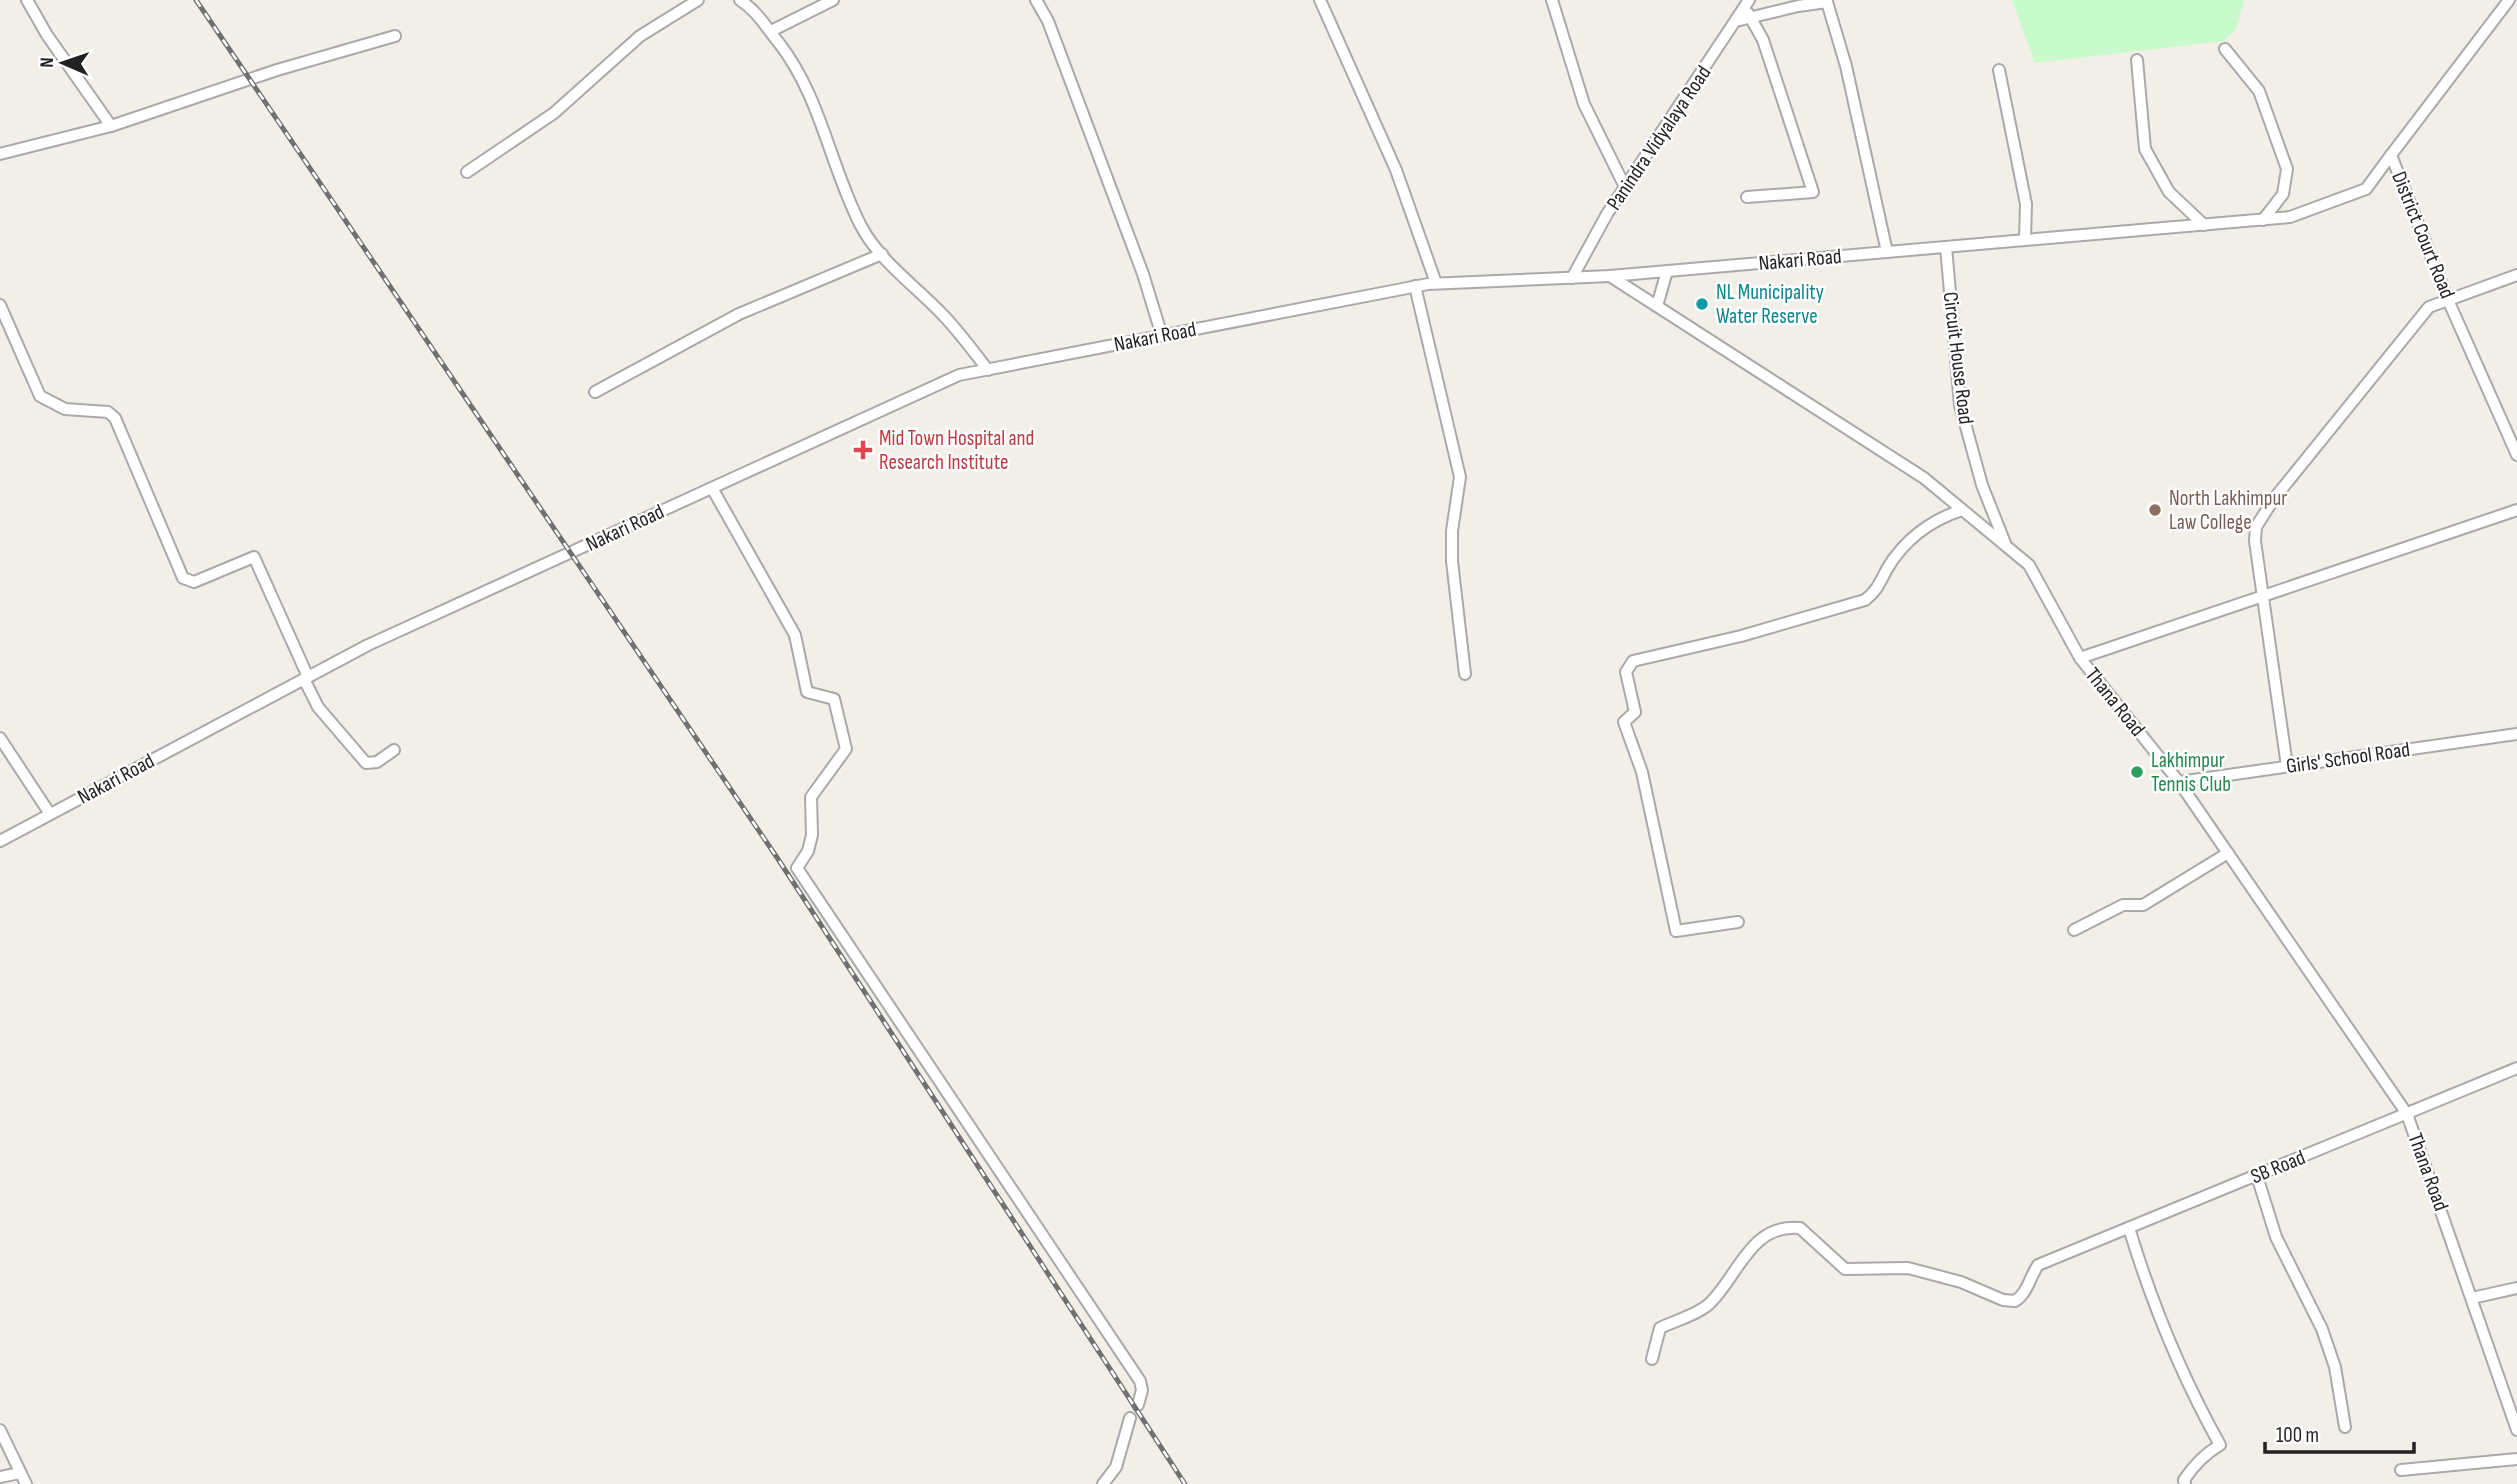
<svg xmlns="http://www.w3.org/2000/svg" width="2517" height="1484" font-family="'Sofia Sans Condensed',sans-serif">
	<rect width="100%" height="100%" fill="#f2efe9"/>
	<path fill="#c8facc" d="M2012,0h232l-8,29 -12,12 -189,22z"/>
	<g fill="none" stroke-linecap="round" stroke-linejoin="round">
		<defs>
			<g id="minor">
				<path d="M27,0l20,35 64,91"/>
				<path d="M740,0c18,12 25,26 39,43 42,54 51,123 82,183 19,36 56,61 83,90 16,17 30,36 44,54"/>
				<path d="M1036,0l12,21 95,253 19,62"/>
				<path d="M1320,0l76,170 40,113"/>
				<path d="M1552,0l32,104 41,83"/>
				<path d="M2509,0l-118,155 57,145 69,155"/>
				<path d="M1736,21l62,-15 29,-4 19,64 41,186"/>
				<path d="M771,31l62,-31"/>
				<path d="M2225,49l34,42 28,78 -4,25 -20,26"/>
				<path d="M2137,60l8,89 24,43 35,33"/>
				<path d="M1999,70l27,134 -1,36"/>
				<path d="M0,154l111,-28 166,-56 118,-34"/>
				<path d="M467,172l87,-59 86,-77 58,-36"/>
				<path d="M1747,197l66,-5 -50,-152 -15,-27"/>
				<path d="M1946,247l14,158 22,80 23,58"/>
				<path d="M1610,276l314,202 105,87 51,93 99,124 228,332 110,316"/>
				<path d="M1572,278l35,-64 142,-214"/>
				<path d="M1415,286l45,191 -8,54v30l13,113"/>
				<path d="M0,305l40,91 25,13 43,3 7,6 68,160 11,4 60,-25 54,120"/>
				<path d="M1657,306l10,-35"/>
				<path d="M595,392l144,-78 143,-60"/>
				<path d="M712,488l83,147 12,57 27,7 12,50 -35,48 1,38 -4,16 -11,17 343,513 2,9 -4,15"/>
				<path d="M2080,658l437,-148"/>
				<path d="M304,679l14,28 48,56 11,-1 17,-12"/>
				<path d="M0,738l50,76"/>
				<path d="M2287,766l-32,-225 1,-14 17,-27 156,-193 88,-32"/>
				<path d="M2179,782l338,-48"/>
				<path d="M0,841l368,-196 591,-270 469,-91 182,-8 680,-59 76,-28 25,-34"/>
				<path d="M1738,922l-62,9 -34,-159 -18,-50 11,-10 -9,-40 7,-11 108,-25 124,-36c12,-9 15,-18 22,-31 17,-29 44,-49 75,-59"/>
				<path d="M2074,930l49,-25h20l85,-52"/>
				<path d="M2257,1176l19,61 46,92 13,38 10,60"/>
				<path d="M2129,1228c23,76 52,147 91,217 -16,9 -26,20 -36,35l1,4"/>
				<path d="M2472,1298l45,-10"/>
				<path d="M1652,1359l8,-31c14,-7 37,-13 49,-24 29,-27 41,-81 91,-76l45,41 63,-1 53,14 42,18 12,1c12,-7 15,-24 23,-36l479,-197"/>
				<path d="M0,1430l26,54"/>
				<path d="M2401,1470l116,-11"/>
				<path d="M0,1477l20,-4"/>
				<path d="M1103,1484l13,-17 14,-49"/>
			</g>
		</defs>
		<use href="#minor" stroke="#a9a9a9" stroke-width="14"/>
		<use href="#minor" stroke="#fff" stroke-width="10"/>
		<defs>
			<path id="rail" d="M196,0l582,859 407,625"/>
		</defs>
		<use href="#rail" stroke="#707070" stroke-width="5"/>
		<use href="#rail" stroke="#fff" stroke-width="2.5" stroke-dasharray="8" stroke-linecap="butt"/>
	</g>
	<circle fill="#0f9aa8" stroke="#fff" stroke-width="2.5" cx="1702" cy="304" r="7"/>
	<path fill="#e0444e" stroke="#fff" stroke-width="2.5" d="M859.5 439.5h7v7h7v7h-7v7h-7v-7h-7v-7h7z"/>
	<circle fill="#8d6e63" stroke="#fff" stroke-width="2.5" cx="2155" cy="510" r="7"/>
	<circle fill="#2e9e5b" stroke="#fff" stroke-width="2.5" cx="2137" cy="772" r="7"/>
	<g text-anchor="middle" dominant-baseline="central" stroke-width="5" stroke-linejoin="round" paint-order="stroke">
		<g font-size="21" fill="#222" stroke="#fff">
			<text transform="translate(1659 138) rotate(-56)">Panindra Vidyalaya Road</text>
			<text transform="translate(2423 235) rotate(68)">District Court Road</text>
			<text transform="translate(1800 260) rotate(-5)">Nakari Road</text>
			<text transform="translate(1155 337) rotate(-11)">Nakari Road</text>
			<text transform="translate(1958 358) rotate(83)">Circuit House Road</text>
			<text transform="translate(625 528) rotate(-25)">Nakari Road</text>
			<text transform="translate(2115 702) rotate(51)">Thana Road</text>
			<text transform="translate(2348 758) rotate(-8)">Girls' School Road</text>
			<text transform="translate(116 779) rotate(-28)">Nakari Road</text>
			<text transform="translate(2278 1167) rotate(-22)">SB Road</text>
			<text transform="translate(2428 1172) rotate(70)">Thana Road</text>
		</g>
		<g font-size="21" fill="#0d838f" stroke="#fff" text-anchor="start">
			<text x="1716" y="292">NL Municipality<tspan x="1716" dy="24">Water Reserve</tspan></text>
		</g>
		<g font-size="21" fill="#be3a42" stroke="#fff" text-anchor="start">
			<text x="879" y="438">Mid Town Hospital and<tspan x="879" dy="24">Research Institute</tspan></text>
		</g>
		<g font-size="21" fill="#785e54" stroke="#fff" text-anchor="start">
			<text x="2169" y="498">North Lakhimpur<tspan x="2169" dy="24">Law College</tspan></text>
		</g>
		<g font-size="21" fill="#27864d" stroke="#fff" text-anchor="start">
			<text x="2151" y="760">Lakhimpur<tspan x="2151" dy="24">Tennis Club</tspan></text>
		</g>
	</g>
	<g transform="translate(63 63) rotate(272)" stroke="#ffffff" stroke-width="5" paint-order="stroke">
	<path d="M0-5L12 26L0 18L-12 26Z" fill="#222222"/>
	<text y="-10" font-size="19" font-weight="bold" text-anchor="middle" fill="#222222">N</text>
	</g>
	<path d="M2265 1442v10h149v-10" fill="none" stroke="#222222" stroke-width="3.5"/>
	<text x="2276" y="1442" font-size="21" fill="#222222" stroke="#ffffff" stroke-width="5" paint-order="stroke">100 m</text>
</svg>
